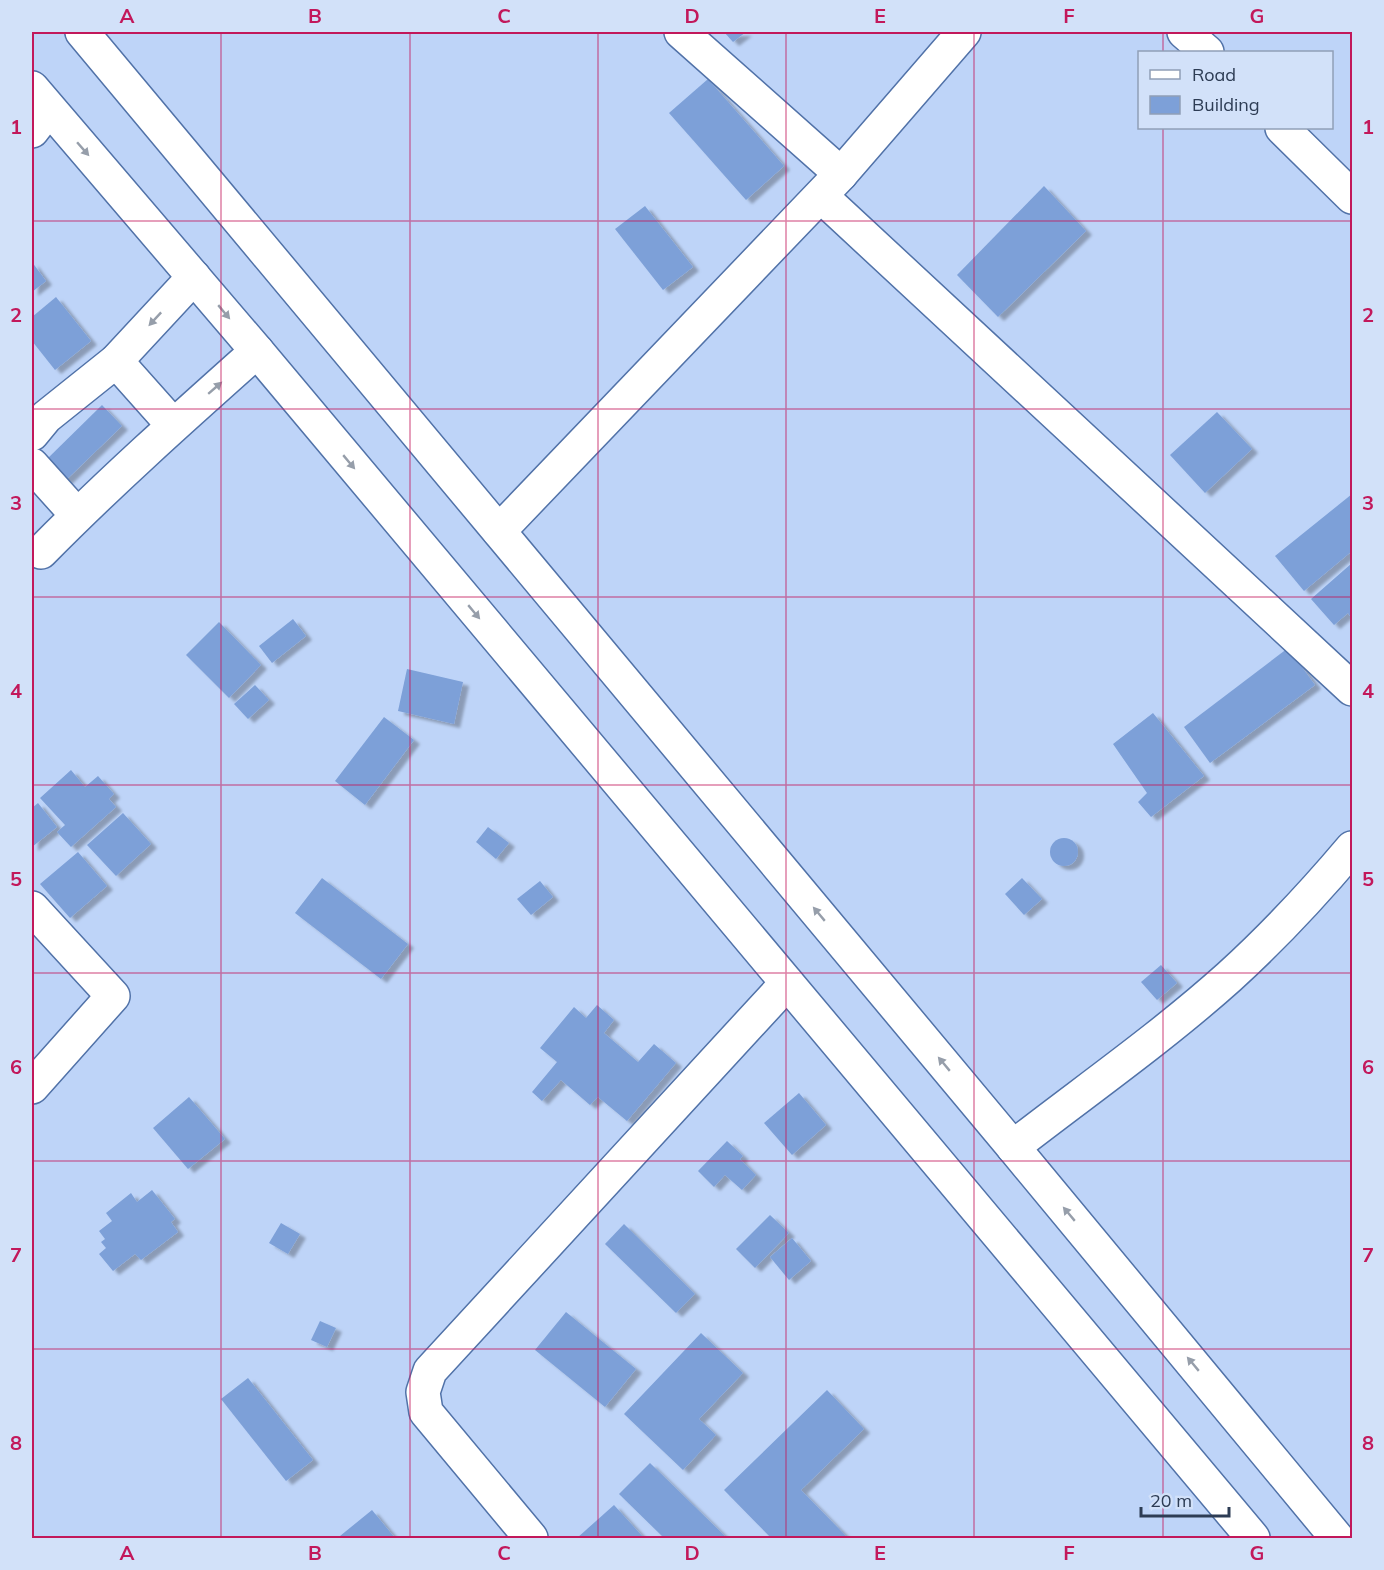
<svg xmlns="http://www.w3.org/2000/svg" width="1384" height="1570" font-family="Mulish,sans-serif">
	<defs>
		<filter id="shadow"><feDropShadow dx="6" dy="4" stdDeviation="1.5" flood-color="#0004"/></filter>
	</defs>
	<rect width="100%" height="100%" fill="#bed4f8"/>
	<g fill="#7da0d8" filter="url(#shadow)">
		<path d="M724,32h22l-13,10z"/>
		<path d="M708,79l76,87 -38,34 -77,-87z"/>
		<path d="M1044,186l42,45 -88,86 -41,-42z"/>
		<path d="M645,206l48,61 -30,23 -48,-61z"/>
		<path d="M32,262l14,19 -14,11z"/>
		<path d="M56,297l35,44 -36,29 -23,-29v-24z"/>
		<path d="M102,405l20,21 -58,56 -20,-20z"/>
		<path d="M1217,412l35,37 -47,44 -35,-38z"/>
		<path d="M1352,494v57l-48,40 -29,-35z"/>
		<path d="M1352,563v56l-4,-6 -14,12 -23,-26z"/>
		<path d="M293,619l13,17 -34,27 -13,-17z"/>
		<path d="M219,622l42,43 -32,33 -43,-43z"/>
		<path d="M1288,648l27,37 -105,78 -26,-36z"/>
		<path d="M407,669l56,13 -9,42 -56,-13z"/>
		<path d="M255,685l14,15 -21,19 -14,-15z"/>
		<path d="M1153,713l51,63 -53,41 -13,-15 9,-9 -34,-49z"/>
		<path d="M384,717l30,23 -49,65 -30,-24z"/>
		<path d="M71,770l14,17 13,-11 16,18 -5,5 7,8 -45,40 -14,-15 8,-7 -25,-27z"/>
		<path d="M38,803l19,24 -25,20v-39z"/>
		<path d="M123,813l28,31 -35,32 -29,-31z"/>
		<path d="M488,827l21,16 -13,16 -20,-17z"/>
		<circle cx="1064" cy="852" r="14"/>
		<path d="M78,852l29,34 -37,32 -30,-34z"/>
		<path d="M322,878l86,66 -27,35 -86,-66z"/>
		<path d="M1022,878l20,21 -18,16 -19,-21z"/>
		<path d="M540,881l13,16 -22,18 -14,-16z"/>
		<path d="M1161,965l16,18 -20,17 -16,-18z"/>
		<path d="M597,1005l17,15 -10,13 34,29 16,-18 22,19 -49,58 -29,-24 -8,8 -29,-25 -19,21 -10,-9 25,-30 -17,-14 34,-41 12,11z"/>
		<path d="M799,1093l27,32 -34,30 -28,-32z"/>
		<path d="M189,1097l36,42 -37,30 -35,-41z"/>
		<path d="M727,1141l16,15 -3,3 16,16 -14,15 -17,-15 -11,12 -16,-16z"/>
		<path d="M152,1190l23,29 -4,3 7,10 -37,28 -6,-6 -22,17 -14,-17 7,-6 -5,-6 4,-3 -6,-8 13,-10 -6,-8 25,-20 6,9z"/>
		<path d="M770,1215l19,18 -34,35 -19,-19z"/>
		<path d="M281,1223l19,11 -12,20 -19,-11z"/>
		<path d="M624,1224l71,70 -19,19 -71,-69z"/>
		<path d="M792,1238l19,23 -22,19 -19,-23z"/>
		<path d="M566,1312l70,57 -31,38 -70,-57z"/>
		<path d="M320,1321l16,7 -9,19 -16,-7z"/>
		<path d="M701,1333l42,40 -44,46 17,16 -33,35 -59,-56z"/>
		<path d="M248,1378l65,82 -27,21 -65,-82z"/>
		<path d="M827,1390l37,39 -63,61 45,46 -3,2h-72l-47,-48z"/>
		<path d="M650,1463l77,75h-63l-45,-44z"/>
		<path d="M614,1505l30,33h-67z"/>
		<path d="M372,1510l23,28h-53l-2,-2z"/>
	</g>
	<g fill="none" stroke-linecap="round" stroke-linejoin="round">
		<defs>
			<g id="minor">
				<path d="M681,32l160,142"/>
				<path d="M1184,32l23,20"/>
				<path d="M1282,128l70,69"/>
				<path d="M32,131l17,-22"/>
				<path d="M821,196l531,493"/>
				<path d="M116,361l57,64"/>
				<path d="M32,434l14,-17 70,-56 78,-84"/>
				<path d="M32,465l45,50"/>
				<path d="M499,531l342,-357 123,-142"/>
				<path d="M41,552c69,-70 142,-135 216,-201"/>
				<path d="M32,908l81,88 -81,91"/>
				<path d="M1013,1147c72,-56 148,-109 216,-170 44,-40 85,-84 123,-129"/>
				<path d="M531,1538l-105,-126 -3,-20 7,-21 357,-388"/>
			</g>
			<g id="highway">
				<path d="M82,32l931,1115 324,391"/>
				<path d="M32,88l225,263 996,1187"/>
			</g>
		</defs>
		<use href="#minor" stroke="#5172a8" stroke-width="36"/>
		<use href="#highway" stroke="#5172a8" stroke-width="36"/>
		<use href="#minor" stroke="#fff" stroke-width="33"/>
		<use href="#highway" stroke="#fff" stroke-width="33"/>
	</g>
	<defs><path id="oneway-solid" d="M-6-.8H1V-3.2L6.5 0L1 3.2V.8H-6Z" transform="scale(1.5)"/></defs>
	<g fill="#969eaa">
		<use href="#oneway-solid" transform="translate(83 149) rotate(49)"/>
		<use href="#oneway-solid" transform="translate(224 312) rotate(50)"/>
		<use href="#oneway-solid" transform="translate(155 319) rotate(133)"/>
		<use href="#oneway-solid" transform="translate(215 388) rotate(-41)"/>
		<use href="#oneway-solid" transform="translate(349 462) rotate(50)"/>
		<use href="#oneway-solid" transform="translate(474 612) rotate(50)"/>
		<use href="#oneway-solid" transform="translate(819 914) rotate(-130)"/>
		<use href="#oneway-solid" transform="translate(944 1064) rotate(-130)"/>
		<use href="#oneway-solid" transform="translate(1069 1214) rotate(-130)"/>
		<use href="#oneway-solid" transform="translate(1193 1364) rotate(-130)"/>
	</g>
	<path fill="none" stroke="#c2185b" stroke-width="1.5" stroke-opacity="0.55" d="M221,32v1506M410,32v1506M598,32v1506M786,32v1506M974,32v1506M1163,32v20M1163,128v1410M32,221h1320M32,409h1320M32,597h1320M32,785h1320M32,973h1320M32,1161h1320M32,1349h1320"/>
	<rect width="1384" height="1570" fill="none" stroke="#d2e1f9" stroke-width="66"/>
	<rect x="1138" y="51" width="195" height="78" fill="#d2e1f9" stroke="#909fb7" stroke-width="1.5"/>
	<rect x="1150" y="70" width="30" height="9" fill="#ffffff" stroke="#909fb7" stroke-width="1.5"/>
	<text x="1192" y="81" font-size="18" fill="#2d3c54">Road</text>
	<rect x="1150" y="96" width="30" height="18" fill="#7da0d8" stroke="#909fb7" stroke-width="1.5"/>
	<text x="1192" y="111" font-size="18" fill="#2d3c54">Building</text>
	<path d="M1141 1507v9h88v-9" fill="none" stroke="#2d3c54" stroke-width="3"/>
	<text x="1150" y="1507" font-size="18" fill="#2d3c54" stroke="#d2e1f9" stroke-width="4.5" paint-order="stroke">20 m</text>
	<rect x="33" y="33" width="1318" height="1504" fill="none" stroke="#c2185b" stroke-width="2"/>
	<g font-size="20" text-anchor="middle" font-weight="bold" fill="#c2185b">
		<text x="127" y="23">A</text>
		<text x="315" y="23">B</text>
		<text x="504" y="23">C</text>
		<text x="692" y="23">D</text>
		<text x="880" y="23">E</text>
		<text x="1069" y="23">F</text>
		<text x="1257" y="23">G</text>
		<text x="16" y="134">1</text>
		<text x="1368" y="134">1</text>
		<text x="16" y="322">2</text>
		<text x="1368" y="322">2</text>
		<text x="16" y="510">3</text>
		<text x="1368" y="510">3</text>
		<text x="16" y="698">4</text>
		<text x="1368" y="698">4</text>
		<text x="16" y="886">5</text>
		<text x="1368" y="886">5</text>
		<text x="16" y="1074">6</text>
		<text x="1368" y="1074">6</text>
		<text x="16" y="1262">7</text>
		<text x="1368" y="1262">7</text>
		<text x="16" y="1450">8</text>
		<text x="1368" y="1450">8</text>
		<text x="127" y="1560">A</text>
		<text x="315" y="1560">B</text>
		<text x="504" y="1560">C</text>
		<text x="692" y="1560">D</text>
		<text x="880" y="1560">E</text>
		<text x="1069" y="1560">F</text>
		<text x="1257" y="1560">G</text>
	</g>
</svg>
